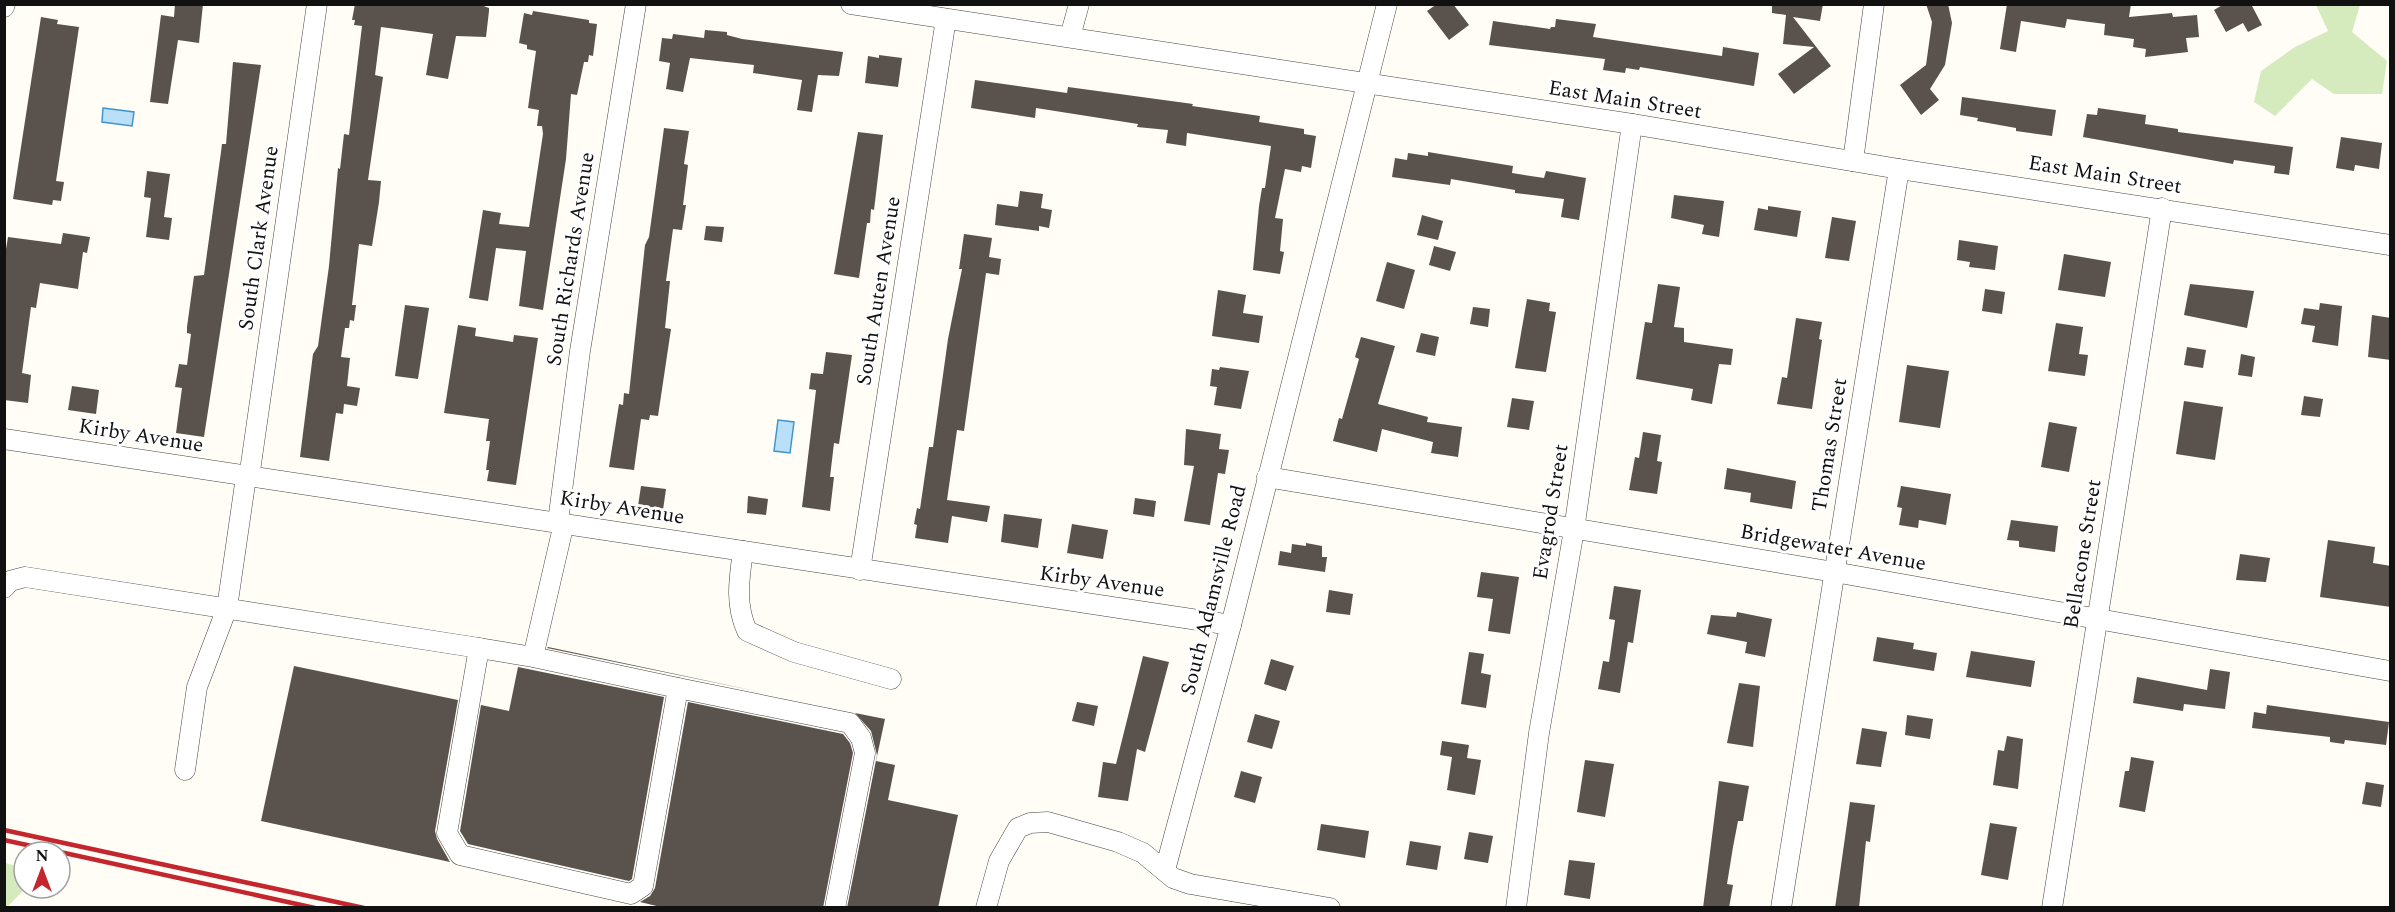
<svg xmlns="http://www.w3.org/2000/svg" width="2395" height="912" font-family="Spectral,serif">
	<rect width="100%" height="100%" fill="#fffdf5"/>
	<g fill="#d5ebbd">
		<path d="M2316,5h44l-8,27 35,29 -5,33h-48l-22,-15 -37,37 -21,-14 7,-31 34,-24 33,-16z"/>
		<path d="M5,863l19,5v20h2l-20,20z"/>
	</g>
	<g fill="#b9e0f7" stroke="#3f96cf" stroke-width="1.5">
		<path d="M103,108l31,4 -2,14 -30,-4z"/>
		<path d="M778,420l16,2 -4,31 -16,-2z"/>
	</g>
	<g fill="#5a524d">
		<path d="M175,4h28l-4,39 -21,-3 -10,64 -18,-2 11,-87 13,2z"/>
		<path d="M355,4h123l11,4v3l-3,26 -30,-1 -8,43 -22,-4 7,-41 -52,-7 -6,48 8,2 -15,103 13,1 -2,21 -7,44 -13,-2 -7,61h4l-2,16 -4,-1 -1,8h-4l-4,29 9,1 -3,28 13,2 -3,18 -13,-2 -1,10 -7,-1 -7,48 -29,-4 13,-103 5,-8 11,-80 9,-98 2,1 4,-35 5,1 13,-109 -8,-1 1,-5h-3z"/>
		<path d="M1437,4h16l16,21 -20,15 -22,-29z"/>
		<path d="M1772,4h51l-3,17 -27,-4 38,49 -37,28 -16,-20 36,-27 -31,-3 3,-29 -14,-2z"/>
		<path d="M1926,4h22l4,19 -7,42 -15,24 9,11 -18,15 -21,-30 26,-20 6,-43z"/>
		<path d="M2007,4h124l-2,13 43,-4 1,4 24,-2 2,22 -13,1 2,14 -43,5 1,-8 -13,-2 1,-8 -30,-4 1,-11 -38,-5 -2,9 -44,-7 -5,31 -16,-3z"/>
		<path d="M2224,4h27l11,21 -14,7 -5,-9 -17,9 -12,-22z"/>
		<path d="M533,11l56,9v3l8,1 -4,32 -4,-1 -1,7h-4l-7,33 -6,-1 -5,65 -23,151 -24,-4 7,-55 -30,-3 -8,53 -19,-3 14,-88 18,3 -2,11 30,3 14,-93 -1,-8h-5l2,-16 -11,-2 8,-57 -9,-2v-4l-8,-2 5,-30 8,2z"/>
		<path d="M41,17l17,3 -1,4 22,3 -23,154 8,1 -3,19 -8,-1 -1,5 -39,-6z"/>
		<path d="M1556,19l40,5 -3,13 129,19 1,-9 36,6 -5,33 -114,-19 -1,3 -13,-2 -1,5 -22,-3 2,-11 -116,-14 4,-24 57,8 1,-2h4z"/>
		<path d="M705,30l22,2v3l15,4 101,13 -4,24 -21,-1 -6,37 -15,-2 5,-30 -49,-7 1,-8 -64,-7 -7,34 -17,-3 4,-26 -11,-2 3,-23 10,1 1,-5 31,4z"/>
		<path d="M879,55l23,3 -4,29 -33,-4 3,-27 11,2z"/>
		<path d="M233,62l28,3 -57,372 -28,-4 6,-45 -7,-1 4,-23 8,1 4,-31 -4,-1v-6l7,-51 10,-1 17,-123 1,-8h4z"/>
		<path d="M975,80l92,13 1,-6 125,17 -1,2 68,10 -1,6 45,7v5l12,2 -5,32 -9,-2 -1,6 -16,-3 -10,49 8,1 -3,32 4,1 -4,22 -27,-4 6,-64 3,-18h3l6,-42 -84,-13 -1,13 -20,-3 2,-13 -31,-3 1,-3 -102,-16 -1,10 -64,-10z"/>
		<path d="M1962,97l94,13 -4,26 -36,-5v-3l-39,-7 1,-3 -18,-3z"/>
		<path d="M2098,108l48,7 -1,9 33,5v3l115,15 -4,28 -15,-2 1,-7 -41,-6 -1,4 -150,-27 4,-23 10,1z"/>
		<path d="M664,128l25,3 -5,33 4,1 -5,40h3l-4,25 -9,-1 -7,52h4l-5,47 6,1 -13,87 -8,-1 -1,5 -8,-1 -7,51 -25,-3 10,-63 4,1 1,-12 5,1 16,-149 4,-8z"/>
		<path d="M858,132l25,3 -9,75 -3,-1 -1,14h-3l-8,55 -25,-4z"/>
		<path d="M2341,137l41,6 -3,26 -24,-4 -1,6 -18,-3z"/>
		<path d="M1428,152l85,14 -1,7 32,5 2,-7 40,7 -7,42 -18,-3 3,-18 -49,-6v-3l-64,-11 -1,6 -58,-8 3,-19 12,2 1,-7 20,3z"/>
		<path d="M147,171l23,3 -6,43 8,1 -3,22 -23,-3 5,-39 -7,-1z"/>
		<path d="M1020,191l23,3 -2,14 11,2 -3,18 -10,-2v5l-44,-6 2,-21 21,3z"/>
		<path d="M1674,195l50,6 -5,36 -17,-3 2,-9 -33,-7z"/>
		<path d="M1768,206l33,5 -4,26 -43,-7 4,-22 10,2z"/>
		<path d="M1422,215l21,6 -5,19 -21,-5z"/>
		<path d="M1832,217l24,4 -7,40 -24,-3z"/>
		<path d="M706,226l18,1 -2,15 -18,-2z"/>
		<path d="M63,233l27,4 -3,16 -4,-1 -5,37 -38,-6 -4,25 -5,-1 -9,66 9,2 -3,28 -24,-3v-139l4,-24 53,7z"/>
		<path d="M964,234l28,4 -3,19 12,2 -2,16 -13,-2 -22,158 -7,-1 -10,70 43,6 -3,16 -35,-6 -4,27 -33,-5 2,-13 -3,-1 3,-16 3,1 9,-62h4l15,-108 14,-70h-3z"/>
		<path d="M1959,240l39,6 -3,24 -26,-3 1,-5 -13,-2z"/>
		<path d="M1434,246l22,6 -6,19 -21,-6z"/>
		<path d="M2064,254l47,8 -6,35 -47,-7z"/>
		<path d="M1387,262l28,8 -11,39 -28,-8z"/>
		<path d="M1658,284l22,3 -6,40 10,1v14l49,7 -2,16 -12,-1 -7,40 -21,-4 2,-11 -57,-10 9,-57 7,1z"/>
		<path d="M2190,284l64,7 -7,37 -63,-13z"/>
		<path d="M1985,289l20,3 -3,22 -20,-3z"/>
		<path d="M1218,290l28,5 -3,18 20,3 -4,27 -47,-7z"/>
		<path d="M1527,299l23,4 -1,8 7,1 -10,60 -31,-4z"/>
		<path d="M2320,303l22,3 -4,40 -26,-4 3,-16 -14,-2 3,-16 15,2z"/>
		<path d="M405,305l24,3 -11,71 -23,-3z"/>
		<path d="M1473,307l17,2 -2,18 -18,-3z"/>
		<path d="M2372,315l19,3v42l-23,-3z"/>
		<path d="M1796,318l26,4 -3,17 3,1 -10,69 -35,-5 5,-27 5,1z"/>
		<path d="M2056,323l27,4 -4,27 9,1 -3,21 -37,-5z"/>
		<path d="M458,325l18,3 -1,8 38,6 1,-7 24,3 -22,147 -29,-4 2,-11h-3l4,-29h-4l3,-22 -45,-6z"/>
		<path d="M1421,333l18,4 -4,19 -19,-4z"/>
		<path d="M1361,337l34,9 -17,58 50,13 -1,5 35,5 -4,30 -27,-4 2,-11 -51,-13 -5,23 -44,-11 6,-23 3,1 17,-60 -4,-2z"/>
		<path d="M2187,347l19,3 -3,18 -19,-3z"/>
		<path d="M826,352l26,3 -13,89 -5,-1 -4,34h4l-4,34 -28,-4 14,-117 -7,-1 2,-16 12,1z"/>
		<path d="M2241,354l14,3 -3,20 -14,-2z"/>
		<path d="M1907,365l42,6 -9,57 -41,-6z"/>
		<path d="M1220,367l29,4 -8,38 -27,-4 3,-18 -7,-1 2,-17 7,1z"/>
		<path d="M72,386l27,4 -3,24 -28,-4z"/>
		<path d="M2304,396l19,3 -3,18 -19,-2z"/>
		<path d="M1512,398l22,3 -5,29 -22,-3z"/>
		<path d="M2184,401l39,6 -8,53 -39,-6z"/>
		<path d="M2049,422l28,5 -8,45 -28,-5z"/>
		<path d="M1186,429l35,5 -2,15 10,1 -4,24 -7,-1 -8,52 -26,-4 10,-55 -10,-1z"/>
		<path d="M1643,432l18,3 -4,26 5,1 -5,32 -28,-4 6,-33 4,1z"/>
		<path d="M1727,468l69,13 -4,28 -42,-7 1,-9 -27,-4z"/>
		<path d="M641,486l25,3 -3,21 -25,-4z"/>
		<path d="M1901,486l50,8 -5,31 -27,-5 -1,8 -19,-3 3,-17 -5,-1z"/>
		<path d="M748,496l20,3 -2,16 -19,-2z"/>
		<path d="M1135,498l21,3 -2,16 -21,-3z"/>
		<path d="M1004,514l38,5 -4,29 -37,-6z"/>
		<path d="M2011,520l47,6 -3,26 -36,-5v-6l-12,-1z"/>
		<path d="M1072,524l36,6 -5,29 -36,-6z"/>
		<path d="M2328,540l47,7 -2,16 18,3v41l-71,-10z"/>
		<path d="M1306,543l16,3v11h5l-2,15 -47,-7 2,-14 11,2 1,-9 14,2z"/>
		<path d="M2240,554l30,4 -4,24 -30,-2z"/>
		<path d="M1481,572l38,5 -9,57 -22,-3 5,-32 -16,-2z"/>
		<path d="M1614,586l27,4 -8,53 -5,-1 -8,51 -22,-4 5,-28 6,1 6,-42 -6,-1z"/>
		<path d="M1329,590l24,4 -3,21 -24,-3z"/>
		<path d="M1737,612l35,7 -7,38 -20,-4 2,-11 -40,-8 4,-19 25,2z"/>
		<path d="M1877,637l37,6 -1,6 24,4 -3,18 -61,-10z"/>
		<path d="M548,647l227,48 -228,-47z"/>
		<path d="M1971,651l64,10 -4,26 -65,-10z"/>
		<path d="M1469,652l15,2 -3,19 10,2 -5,33 -25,-4z"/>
		<path d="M1143,656l26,6 -24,90 -8,-3 -9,52 -30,-4 5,-35 13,2z"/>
		<path d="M1271,659l23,7 -8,25 -22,-7z"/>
		<path d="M294,666l164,34 -23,131 2,8 13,23 -189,-41z"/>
		<path d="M518,667l146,30 -32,182 -3,2 -161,-37 -8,-13 21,-126 28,6z"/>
		<path d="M2210,669l20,3 -5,37 -41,-5 -1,7 -50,-8 4,-26 70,13z"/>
		<path d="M1739,683l21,3 -7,61 -26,-4z"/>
		<path d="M688,702l155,32 7,9 3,10 -30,155h-158l-25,-6 10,-6 5,-8z"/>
		<path d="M1077,702l21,4 -4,20 -22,-5z"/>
		<path d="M2267,705l122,17 -3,23 -41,-5 -1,4 -14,-2v-5l-78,-9 2,-16 12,2z"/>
		<path d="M855,713l30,6 -9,42 19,4 -7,35 70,15 -20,93h-91l30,-153 -6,-24z"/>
		<path d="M1255,714l25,7 -8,28 -25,-7z"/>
		<path d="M1907,715l26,4 -3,20 -25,-4z"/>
		<path d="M1862,728l25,4 -6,35 -25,-3z"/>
		<path d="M2007,736l16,3 -5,50 -25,-4 5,-35 6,1z"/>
		<path d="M1442,741l27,4 -2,13 14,2 -6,35 -28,-5 5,-33 -12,-2z"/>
		<path d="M2131,757l23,4 -9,51 -26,-5 6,-36h4z"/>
		<path d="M1585,760l29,4 -9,53 -28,-5z"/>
		<path d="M1241,771l21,6 -7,26 -21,-6z"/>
		<path d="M1719,781l30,5 -6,35h-5l-5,26 -6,37 6,1 -4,23h-26z"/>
		<path d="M2366,782l18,3 -3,22 -19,-3z"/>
		<path d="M1850,802l25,3 -5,37 -4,-1 -7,67h-24z"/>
		<path d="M1990,823l27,4 -9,53 -27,-5z"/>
		<path d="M1321,824l48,7 -4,27 -48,-8z"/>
		<path d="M1469,832l24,4 -5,27 -24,-4z"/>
		<path d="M1410,841l31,5 -4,24 -31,-5z"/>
		<path d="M1569,860l26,3 -5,36 -26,-4z"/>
	</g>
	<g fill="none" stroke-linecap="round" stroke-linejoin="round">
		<defs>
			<g id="minor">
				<path d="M851,4l781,120 267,45 491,76"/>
				<path d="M4,7l1,-3"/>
				<path d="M1070,37l9,-33"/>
				<path d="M1853,161l21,-157"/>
				<path d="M4,439l1227,186"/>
				<path d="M1267,477l567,95 556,99"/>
				<path d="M249,478l68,-474"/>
				<path d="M558,522l22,-171 56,-347"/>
				<path d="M743,551c-4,29 -8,53 4,80l47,21 97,27"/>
				<path d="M860,570l86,-551"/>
				<path d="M4,588l6,-7 15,-4 454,71"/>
				<path d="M533,657l145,31 -35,198 -12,8 -171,-39 -13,-22 32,-185 54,9 31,-134"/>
				<path d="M678,688l172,35 11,15 4,15 -30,155"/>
				<path d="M185,770l12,-83 30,-79 19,-131"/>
				<path d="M1165,870l66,-245 156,-621"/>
				<path d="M986,908l13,-47 19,-33 12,-5 18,-1 70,20 25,11 30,25 17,6 140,24"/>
				<path d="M1516,908l23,-175 35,-203 58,-406"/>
				<path d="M1781,908l118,-739"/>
				<path d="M2052,908l110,-700"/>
			</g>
		</defs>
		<use href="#minor" stroke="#444" stroke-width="21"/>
		<use href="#minor" stroke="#fff" stroke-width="20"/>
		<g stroke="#c4262e" stroke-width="4.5">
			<path d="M4,830l360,78"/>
			<path d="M4,840l55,12"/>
			<path d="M60,852l255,56"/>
		</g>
	</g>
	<g text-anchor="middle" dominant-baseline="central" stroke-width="6" stroke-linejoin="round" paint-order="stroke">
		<g font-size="21" fill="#111" stroke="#fff">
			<text transform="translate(1625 100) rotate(9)">East Main Street</text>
			<text transform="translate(2105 175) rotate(9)">East Main Street</text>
			<text transform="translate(259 238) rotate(-82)">South Clark Avenue</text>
			<text transform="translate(571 259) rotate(-81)">South Richards Avenue</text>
			<text transform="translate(879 291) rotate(-81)">South Auten Avenue</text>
			<text transform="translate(141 436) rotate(9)">Kirby Avenue</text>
			<text transform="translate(1830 445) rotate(-81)">Thomas Street</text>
			<text transform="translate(622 508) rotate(9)">Kirby Avenue</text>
			<text transform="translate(1551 512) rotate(-81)">Evagrod Street</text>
			<text transform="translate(1833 548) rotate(10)">Bridgewater Avenue</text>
			<text transform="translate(2083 554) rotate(-81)">Bellacone Street</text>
			<text transform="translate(1102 582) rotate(8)">Kirby Avenue</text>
			<text transform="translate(1214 590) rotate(-76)">South Adamsville Road</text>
		</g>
	</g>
	<rect width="2395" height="912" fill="none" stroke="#111111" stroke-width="12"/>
	<g transform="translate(42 870)"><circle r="28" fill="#ffffff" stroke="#a0a0a0" stroke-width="1.5"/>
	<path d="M0-4.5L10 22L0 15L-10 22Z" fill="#c4262e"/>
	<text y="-9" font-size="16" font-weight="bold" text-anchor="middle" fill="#111111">N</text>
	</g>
</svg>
